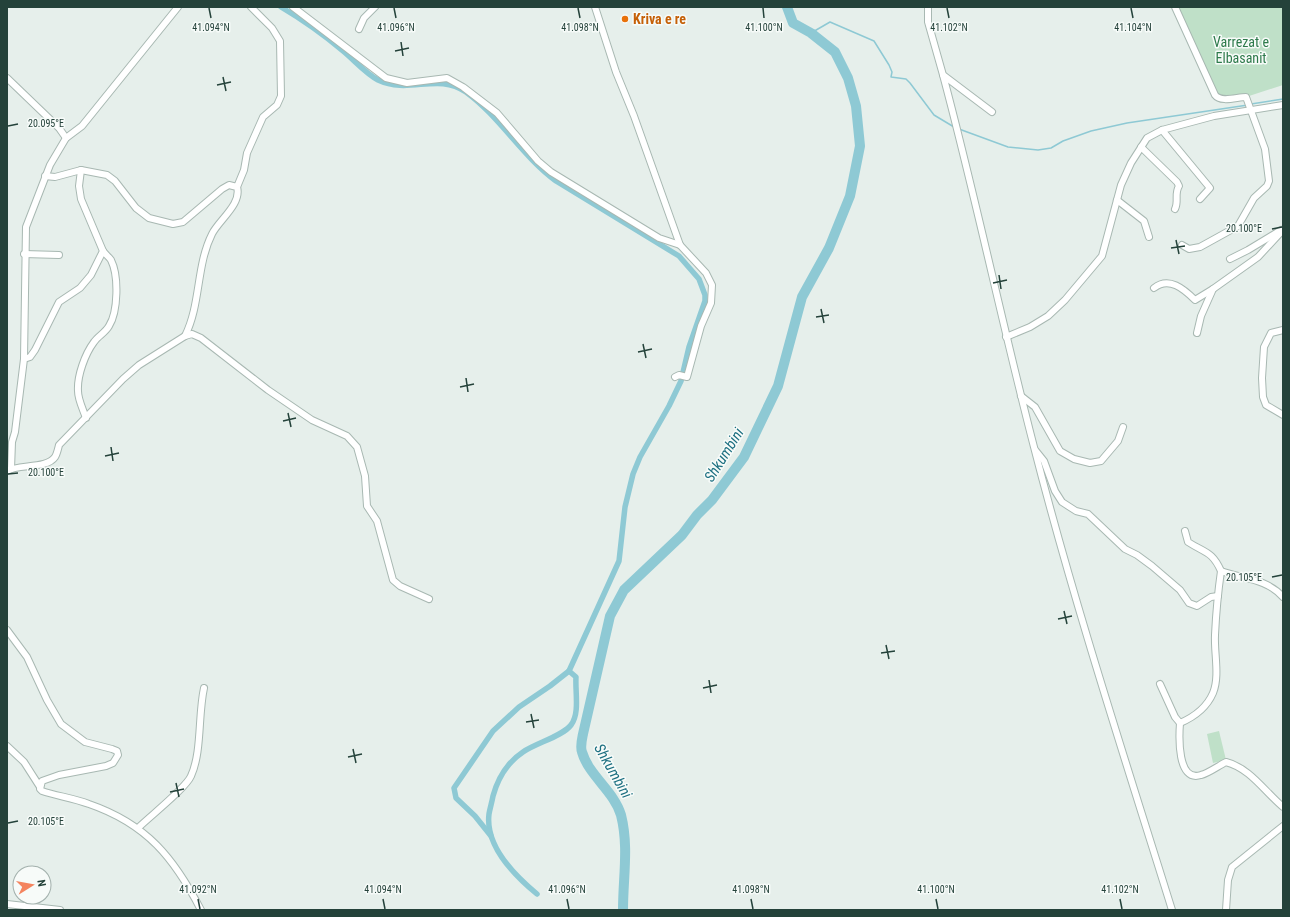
<svg xmlns="http://www.w3.org/2000/svg" width="1290" height="917" font-family="'Roboto Condensed',sans-serif">
	<rect width="100%" height="100%" fill="#e6efeb"/>
	<g fill="#bfe0c8">
		<path d="M1177,7h106v78l-34,11 -31,1z"/>
		<path d="M1219,731l7,29 -13,3 -6,-29z"/>
	</g>
	<g fill="none" stroke-linecap="round" stroke-linejoin="round">
		<g stroke="#8ec9d4" stroke-width="1.5">
			<path d="M811,33l19,-11 44,19 15,24 3,7 -1,5 15,2 4,4 24,32 20,12"/>
			<path d="M1251,104l32,-5"/>
			<path d="M959,129l49,18 30,3 13,-2 12,-7 28,-10 36,-8 121,-18"/>
		</g>
		<g stroke="#8ec9d4" stroke-width="5.5">
			<path d="M281,7c22,13 43,28 62,44 11,9 23,23 35,29 32,15 59,-8 88,12 34,25 56,64 90,89l123,75 20,23 6,16v6l-16,46 -8,34 -12,25 -29,51 -7,17 -8,33 -6,54 -50,110 7,6c-1,15 4,36 -5,48 -8,11 -35,18 -48,27 -15,10 -25,26 -30,44 -1,6 -3,12 -4,18 -4,32 25,61 48,80"/>
			<path d="M491,836l-16,-20 -19,-18 -2,-10 39,-57 26,-24 31,-21 19,-15"/>
		</g>
		<path stroke="#8ec9d4" stroke-width="10" d="M623,910c0,-33 6,-63 -2,-95 -7,-24 -32,-39 -39,-63 -2,-5 0,-13 1,-18l27,-118 14,-26 58,-55 15,-20 15,-15 32,-43 34,-71 24,-89 27,-49 21,-52 10,-50 -4,-40 -8,-28 -13,-26 -24,-19 -18,-10 -6,-16"/>
		<defs>
			<g id="minor">
				<path d="M293,7l93,71 21,5 40,-5 16,9 34,26 41,48 13,11 108,66 21,7"/>
				<path d="M595,7l21,65 18,44 46,129 26,28 6,12 -1,18 -10,23 -14,51 -8,-2 -4,2"/>
				<path d="M928,7v15l15,53 49,37"/>
				<path d="M1175,7l40,88c6,8 22,2 31,2l19,52 4,32 -2,5 -13,12 -16,28 -38,21 -11,2 -7,-4"/>
				<path d="M359,29l5,-11 11,-11"/>
				<path d="M943,75c33,123 59,249 91,372 40,156 90,309 138,463"/>
				<path d="M7,78l52,50 7,10"/>
				<path d="M1162,130l48,58 -10,11"/>
				<path d="M1141,147l36,35 2,4c-5,8 0,15 -4,23"/>
				<path d="M45,176l10,1 26,-7 26,5 8,6 21,27 13,10 24,6 10,-2 39,-33 7,-4 8,2c5,17 -18,33 -25,47 -16,32 -11,70 -27,102"/>
				<path d="M237,187l7,-17 3,-17 16,-36 14,-12 4,-9 -1,-55 -8,-13 -21,-21"/>
				<path d="M1117,200l27,21 5,16"/>
				<path d="M24,254l35,1"/>
				<path d="M1230,259l18,-9 33,-20"/>
				<path d="M1154,288c15,-12 30,1 41,12l18,-11"/>
				<path d="M1283,330l-12,3 -7,14 -2,31 1,19 3,8 17,10"/>
				<path d="M1197,333l4,-17 12,-27 45,-32 25,-27"/>
				<path d="M1006,337l24,-10 18,-11 17,-16 37,-44 19,-71 10,-22 16,-25 15,-8 52,-14 69,-11"/>
				<path d="M24,359l2,-132 24,-62 16,-27 16,-12 96,-119"/>
				<path d="M1021,396l14,11 25,44 14,8 16,4 11,-2 17,-20 5,-14"/>
				<path d="M86,418c-3,-9 -8,-18 -8,-27 -1,-15 7,-37 16,-49 4,-6 11,-9 15,-16 9,-14 10,-50 2,-66 -2,-3 -6,-6 -8,-9"/>
				<path d="M1036,451l8,10 11,30 7,11 14,9 12,3 37,35 12,6 15,11 28,24 9,13 8,3 14,-9 7,-1"/>
				<path d="M11,469l1,-27 3,-10 9,-73 6,-2 5,-7 24,-48 21,-14 11,-13 12,-24 -22,-52 -2,-13 2,-16"/>
				<path d="M7,471c11,-7 40,-2 48,-14 2,-3 3,-8 4,-12l64,-66 16,-14 46,-29 7,-2 9,4 67,52 44,30 35,16 10,11 8,29 2,30 10,15 16,59 7,6 29,13"/>
				<path d="M1185,531l3,11c17,11 24,9 33,29 21,8 45,7 62,26"/>
				<path d="M7,630l20,27 20,43 14,24 24,18 27,7 5,2 1,4 -5,8 -7,3 -47,9 -17,6 -2,8 2,2c15,5 31,7 47,13 58,20 85,54 112,106"/>
				<path d="M1160,684l15,33 5,6c14,-6 27,-16 33,-30 7,-17 1,-40 2,-58 1,-21 3,-43 6,-64"/>
				<path d="M1180,723c-1,13 -3,60 21,52 8,-2 17,-9 25,-13 24,6 39,30 57,45"/>
				<path d="M7,746l17,16 16,25"/>
				<path d="M138,828c11,-11 48,-40 53,-52 11,-24 7,-61 13,-88"/>
				<path d="M7,904l53,6"/>
				<path d="M1226,910l2,-30 4,-13 51,-41"/>
			</g>
		</defs>
		<use href="#minor" stroke="#a8b8b2" stroke-width="8"/>
		<use href="#minor" stroke="#fff" stroke-width="6"/>
	</g>
	<path fill="none" stroke="#24423a" stroke-width="1.5" d="M209,8l2,10M394,8l2,10M578,8l2,10M763,8l1,10M947,8l2,10M1131,8l2,10M401,42l2,14M395,51l14,-3M223,77l3,14M217,85l14,-3M8,126l10,-2M1272,229l10,-2M1176,240l3,14M1171,248l14,-2M999,275l2,14M993,283l14,-3M821,309l3,14M816,317l13,-2M643,344l3,14M638,352l14,-3M466,378l2,14M460,387l14,-3M288,413l3,14M283,421l13,-3M111,447l2,14M105,456l14,-3M8,474l10,-1M1272,577l10,-2M1064,611l3,13M1058,619l14,-3M886,645l3,14M881,653l14,-2M709,680l2,13M703,688l14,-3M531,714l3,14M526,722l13,-2M353,749l3,14M348,757l14,-3M176,783l3,14M170,792l14,-3M8,823l10,-2M198,899l2,10M383,899l2,10M567,899l2,10M751,899l2,10M936,899l2,10M1120,899l2,10"/>
	<circle fill="#e8710a" stroke="#f7fbf9" stroke-width="1.5" cx="625" cy="19" r="4"/>
	<g text-anchor="middle" dominant-baseline="central" stroke-width="3" stroke-linejoin="round" paint-order="stroke">
		<g font-size="14" font-weight="bold" fill="#c56008" stroke="#f7fbf9" text-anchor="start">
			<text x="633" y="19">Kriva e re</text>
		</g>
		<g font-size="14" fill="#2d7a4b" stroke="#f7fbf9">
			<text x="1241" y="42">Varrezat e<tspan x="1241" dy="16">Elbasanit</tspan></text>
		</g>
		<g font-size="15" font-style="italic" fill="#1c6f80" stroke="#f7fbf9">
			<text transform="translate(724 455) rotate(-58)">Shkumbini</text>
			<text transform="translate(613 771) rotate(60)">Shkumbini</text>
		</g>
	</g>
	<g font-size="10" text-anchor="middle" fill="#24423a" stroke="#f7fbf9" stroke-width="3" stroke-linejoin="round" paint-order="stroke">
		<text x="211" y="31">41.094°N</text>
		<text x="396" y="31">41.096°N</text>
		<text x="580" y="31">41.098°N</text>
		<text x="764" y="31">41.100°N</text>
		<text x="949" y="31">41.102°N</text>
		<text x="1133" y="31">41.104°N</text>
		<text x="46" y="127">20.095°E</text>
		<text x="1244" y="232">20.100°E</text>
		<text x="46" y="476">20.100°E</text>
		<text x="1244" y="581">20.105°E</text>
		<text x="46" y="825">20.105°E</text>
		<text x="198" y="893">41.092°N</text>
		<text x="383" y="893">41.094°N</text>
		<text x="567" y="893">41.096°N</text>
		<text x="751" y="893">41.098°N</text>
		<text x="936" y="893">41.100°N</text>
		<text x="1120" y="893">41.102°N</text>
	</g>
	<rect width="1290" height="917" fill="none" stroke="#24423a" stroke-width="16"/>
	<g transform="translate(32 885) rotate(79)"><circle r="19" fill="#f7fbf9" stroke="#a3b1ad"/>
	<path d="M0-3L7 15L0 10L-7 15Z" fill="#f4845f"/>
	<text y="-6" font-size="11" font-weight="bold" text-anchor="middle" fill="#24423a">N</text>
	</g>
</svg>
